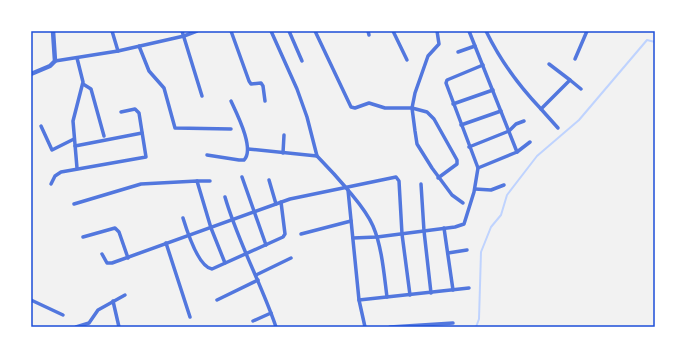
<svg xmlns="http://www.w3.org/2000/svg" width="686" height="358" font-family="Rubik,sans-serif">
	<rect width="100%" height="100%" fill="#f2f2f2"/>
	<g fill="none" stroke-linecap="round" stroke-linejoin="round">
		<path stroke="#bfd3fe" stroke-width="2" d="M476,327l3,-8 2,-67 10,-25 10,-12 6,-20 30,-39 42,-36 68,-80 8,2"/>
		<g stroke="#5277de" stroke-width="3.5">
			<path d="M112,31l6,20"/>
			<path d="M182,31l20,65"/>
			<path d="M231,31l18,50 2,3 10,-1 2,3 2,15"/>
			<path d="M271,31l26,58 10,28 10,39 17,18 14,16 11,110 6,27"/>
			<path d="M289,31l13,30"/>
			<path d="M315,31l36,76 4,1 14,-5 16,5h27l15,4 7,7 23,41v4l-19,14"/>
			<path d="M368,31l1,4"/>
			<path d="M393,31l14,29"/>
			<path d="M437,31l2,13 -11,12 -13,37 -3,15 3,23 2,13 15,24 20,27 11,8"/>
			<path d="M469,31l48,121"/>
			<path d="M486,31c14,29 32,54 55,78l29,-29 11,9"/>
			<path d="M139,46l10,25 15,17 11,40 56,1"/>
			<path d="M458,52l17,-6"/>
			<path d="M575,59l12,-28"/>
			<path d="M55,61l63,-10 66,-15 13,-5"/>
			<path d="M549,64l21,16"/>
			<path d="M83,84l8,5 13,47"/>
			<path d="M453,104l40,-14"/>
			<path d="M541,109l17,19"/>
			<path d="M461,125l40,-14"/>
			<path d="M41,126l11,24 22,-11"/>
			<path d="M75,146l67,-13"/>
			<path d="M469,147l40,-16 7,-7 8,-3"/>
			<path d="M248,149l69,7"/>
			<path d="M283,153l1,-18"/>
			<path d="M207,155l32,5h5c11,-11 -7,-46 -13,-59"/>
			<path d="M77,168l-4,-47 10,-39 -6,-24"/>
			<path d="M478,168l39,-16 13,-10"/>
			<path d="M242,177l24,68"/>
			<path d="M269,180l7,24"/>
			<path d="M197,181h13"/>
			<path d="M51,184l4,-8 6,-4 85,-15 -7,-44 -4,-4 -14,3"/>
			<path d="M421,184l3,47 7,62"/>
			<path d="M475,189l16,1 13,-5"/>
			<path d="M348,190c9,11 19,22 25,36 9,21 11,48 14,71"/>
			<path d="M225,197c13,45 36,86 51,130"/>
			<path d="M74,204l67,-20 56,-3 14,47 14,35"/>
			<path d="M183,218c4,13 15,49 29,51l71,-32 2,-3 -4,-32"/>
			<path d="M444,228l9,62"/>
			<path d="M301,234l50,-13"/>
			<path d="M83,237l32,-9 4,4 9,26"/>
			<path d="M353,238l24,-1 78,-10 9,-3 10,-32 4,-24 -32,-85 1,-3 36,-15"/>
			<path d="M166,243l24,74"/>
			<path d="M448,253l19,-3"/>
			<path d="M102,254l5,9h5l178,-64 106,-22 3,4 3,53 8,61"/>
			<path d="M256,275l35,-17"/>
			<path d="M31,300l32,15"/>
			<path d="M217,300l41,-20"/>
			<path d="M359,300l110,-12"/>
			<path d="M113,301l6,26"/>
			<path d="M253,321l18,-8"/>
			<path d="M76,327l13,-4 9,-13 27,-15"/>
			<path d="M390,327l63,-4"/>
		</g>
		<path stroke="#5277de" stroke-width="4.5" d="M31,74l19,-8 5,-5 -2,-30"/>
	</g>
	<rect width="686" height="358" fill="none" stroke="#ffffff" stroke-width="64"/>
	<rect x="32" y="32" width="622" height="294" fill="none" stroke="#1d4ed8" stroke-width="1.5"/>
</svg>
